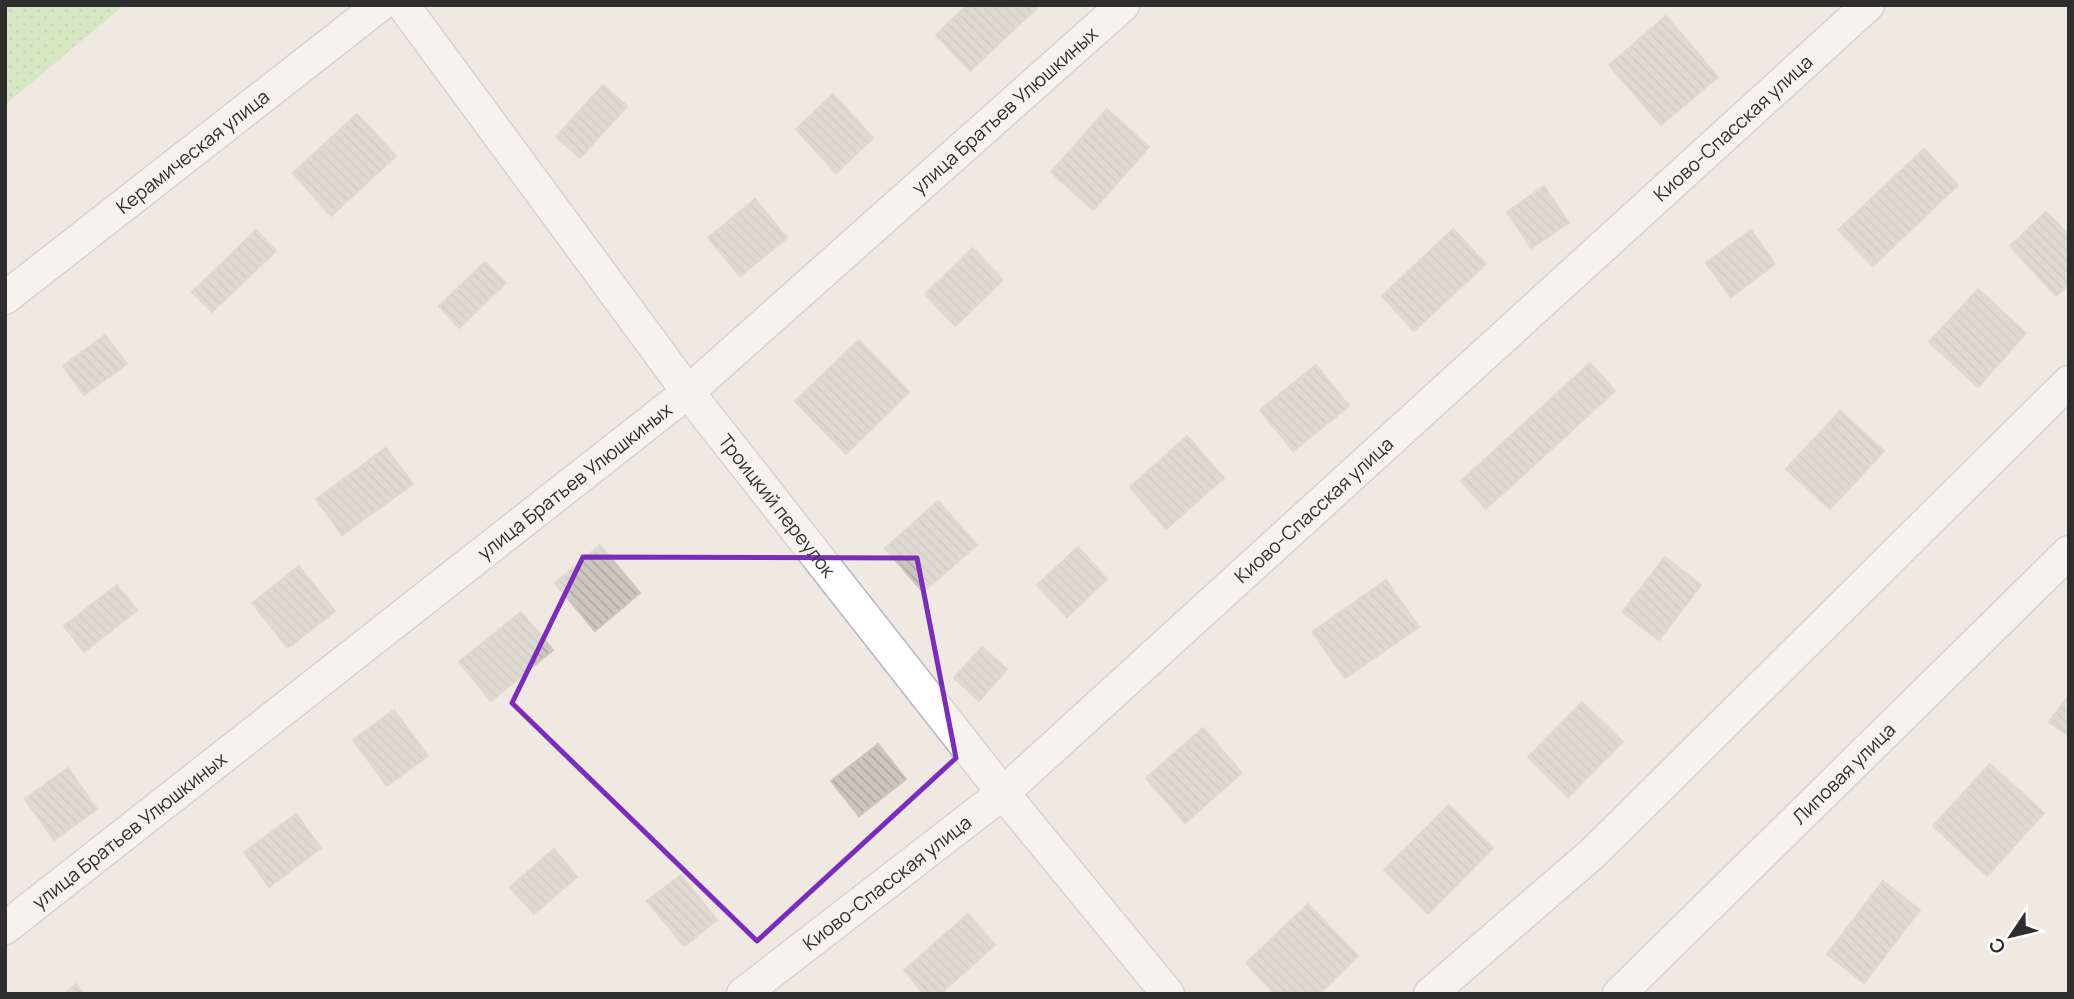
<svg xmlns="http://www.w3.org/2000/svg" width="2074" height="999" font-family="Manrope,sans-serif">
	<defs>
		<pattern id="grass-dots" width="8" height="8" patternUnits="userSpaceOnUse" patternTransform="scale(1.75)"><rect width="8" height="8" fill="#b6e59e"/><path d="M2 2h.1M6 6h.1" fill="none" stroke="#9dc588" stroke-width="1.8" stroke-linecap="round"/></pattern>
		<pattern id="building-back-hatch" width="6" height="6" patternUnits="userSpaceOnUse" patternTransform="scale(1.75)"><rect width="6" height="6" fill="#cbc7bf"/><path d="M-1 5l2 2M0 0l6 6M5-1l2 2" fill="none" stroke="#afaba4"/></pattern>
	</defs>
	<rect width="100%" height="100%" fill="#efe9e1"/>
	<path fill="url(#grass-dots)" d="M5,5h119l-119,100z"/>
	<g fill="url(#building-back-hatch)" stroke="#cbc5ba" stroke-width="2">
		<path d="M967,5h67l3,3 -67,63 -34,-36z"/>
		<path d="M1666,16l52,61 -57,48 -52,-60z"/>
		<path d="M603,85l24,21 -47,52 -24,-21z"/>
		<path d="M833,94l40,44 -37,35 -40,-44z"/>
		<path d="M1107,109l42,38 -56,63 -42,-38z"/>
		<path d="M357,114l39,42 -65,60 -38,-43z"/>
		<path d="M1924,149l34,36 -85,81 -35,-36z"/>
		<path d="M1544,186l25,37 -38,25 -24,-36z"/>
		<path d="M755,199l32,39 -47,38 -32,-38z"/>
		<path d="M2046,212l23,23v49l-13,12 -46,-50z"/>
		<path d="M1453,229l33,35 -72,67 -32,-35z"/>
		<path d="M256,230l20,21 -64,61 -20,-20z"/>
		<path d="M1751,230l24,34 -44,33 -25,-34z"/>
		<path d="M973,248l30,32 -48,46 -30,-32z"/>
		<path d="M485,262l21,21 -47,45 -20,-22z"/>
		<path d="M1978,289l48,44 -48,54 -49,-45z"/>
		<path d="M105,335l22,29 -43,31 -21,-29z"/>
		<path d="M859,340l50,52 -63,62 -51,-53z"/>
		<path d="M1590,363l25,28 -129,118 -25,-28z"/>
		<path d="M1316,365l33,41 -56,45 -33,-41z"/>
		<path d="M1840,411l44,40 -54,58 -44,-40z"/>
		<path d="M1187,436l37,42 -58,51 -36,-42z"/>
		<path d="M386,448l27,36 -71,51 -26,-36z"/>
		<path d="M938,501l39,44 -54,47 -38,-44z"/>
		<path d="M600,545l40,48 -45,38 -40,-48z"/>
		<path d="M1078,547l29,32 -40,38 -30,-32z"/>
		<path d="M1665,557l36,28 -42,55 -37,-28z"/>
		<path d="M299,566l36,45 -47,37 -36,-45z"/>
		<path d="M1386,580l33,47 -74,51 -33,-46z"/>
		<path d="M117,585l20,25 -53,42 -20,-26z"/>
		<path d="M521,612l32,38 -62,51 -32,-39z"/>
		<path d="M982,647l25,22 -28,32 -25,-23z"/>
		<path d="M2069,695v41l-20,-14z"/>
		<path d="M1582,702l41,40 -55,55 -40,-40z"/>
		<path d="M394,710l34,46 -41,30 -34,-46z"/>
		<path d="M1203,728l39,45 -57,50 -39,-45z"/>
		<path d="M878,744l28,35 -47,37 -28,-35z"/>
		<path d="M1990,764l54,49 -57,63 -54,-50z"/>
		<path d="M68,768l29,41 -43,31 -29,-41z"/>
		<path d="M1449,805l44,43 -65,66 -44,-44z"/>
		<path d="M296,814l25,34 -52,39 -25,-35z"/>
		<path d="M554,849l23,28 -43,37 -24,-27z"/>
		<path d="M681,875l36,45 -33,26 -37,-45z"/>
		<path d="M1883,881l37,29 -56,73 -37,-29z"/>
		<path d="M1308,904l50,52 -39,38h-44l-29,-31z"/>
		<path d="M968,914l27,31 -55,49h-16l-20,-24z"/>
		<path d="M76,984l8,10h-19z"/>
	</g>
	<g fill="none" stroke-linecap="round" stroke-linejoin="round">
		<defs>
			<g id="street">
				<path id="s1" d="M403,5l285,387 315,401 165,201"/>
				<path id="s2" d="M5,298l375,-293"/>
				<path id="s3" d="M5,928l683,-536 435,-387"/>
				<path id="s4" d="M743,994l260,-201 865,-788"/>
				<path d="M1430,994l163,-141 476,-471"/>
				<path id="s5" d="M1619,994l450,-442"/>
			</g>
		</defs>
		<use href="#street" stroke="#b4b7c1" stroke-width="35"/>
		<use href="#street" stroke="#fff" stroke-width="32"/>
	</g>
	<path d="M0 0H2074V999H0ZM583,557l334,1 39,200 -199,183 -245,-238z" fill="#efe9e1" fill-opacity=".55" fill-rule="evenodd"/>
	<path fill="none" stroke="#7b2cbf" stroke-width="5" stroke-linejoin="round" d="M583,557l334,1 39,200 -199,183 -245,-238z"/>
	<g text-anchor="middle" dominant-baseline="central" stroke-width="6" stroke-linejoin="round" paint-order="stroke">
		<g font-size="19" fill="#2e2e2e" stroke="#fff">
			<text stroke="none"><textPath href="#s3" startOffset="1292">улица Братьев Улюшкиных</textPath></text>
			<text stroke="none"><textPath href="#s4" startOffset="1316">Киово-Спасская улица</textPath></text>
			<text stroke="none"><textPath href="#s2" startOffset="238">Керамическая улица</textPath></text>
			<text stroke="none"><textPath href="#s3" startOffset="724">улица Братьев Улюшкиных</textPath></text>
			<text stroke="none"><textPath href="#s1" startOffset="625">Троицкий переулок</textPath></text>
			<text stroke="none"><textPath href="#s4" startOffset="749">Киово-Спасская улица</textPath></text>
			<text stroke="none"><textPath href="#s5" startOffset="315">Липовая улица</textPath></text>
			<text stroke="none"><textPath href="#s3" startOffset="158">улица Братьев Улюшкиных</textPath></text>
			<text stroke="none"><textPath href="#s4" startOffset="182">Киово-Спасская улица</textPath></text>
		</g>
	</g>
	<rect width="2074" height="999" fill="none" stroke="#2e2e2e" stroke-width="14"/>
	<g transform="translate(2011 936) rotate(235)" stroke="#ffffff" stroke-width="5" paint-order="stroke">
	<path d="M0-5L12 26L0 18L-12 26Z" fill="#2e2e2e"/>
	<text y="-10" font-size="19" font-weight="bold" text-anchor="middle" fill="#2e2e2e">С</text>
	</g>
</svg>
